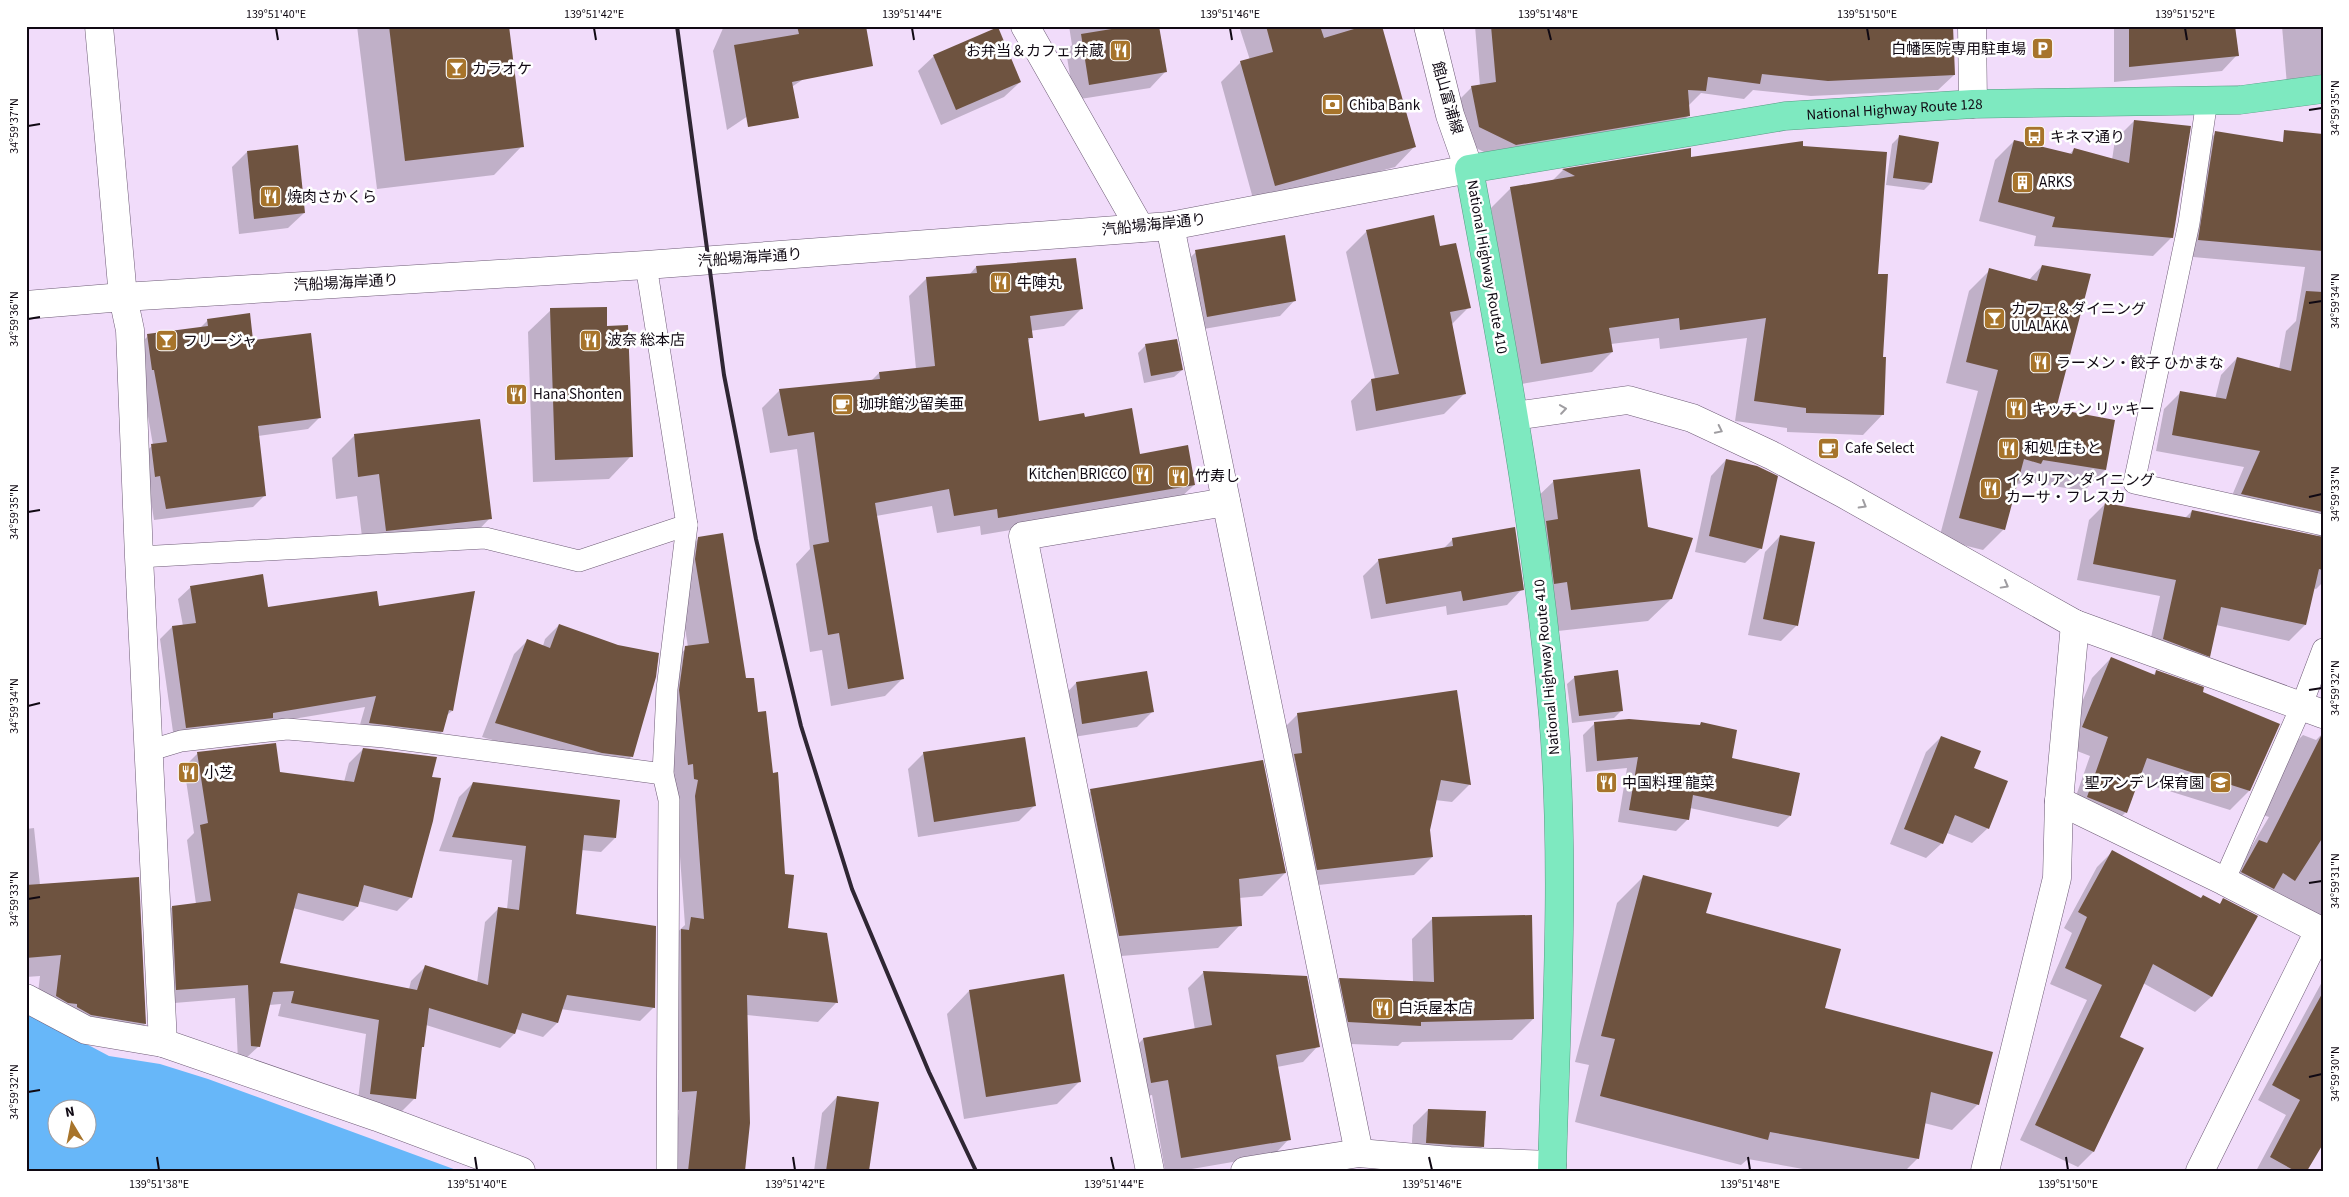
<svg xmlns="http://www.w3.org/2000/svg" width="2349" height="1197" font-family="'Source Sans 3','Noto Sans JP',sans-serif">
	<rect width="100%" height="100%" fill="#f1dcfa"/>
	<path fill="#67b7f9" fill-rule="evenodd" d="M26,1012l83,44 51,8 48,15 251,92h-433zM58,1110h30v30h-30z"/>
	<g fill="#0003">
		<path d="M26,26h7l-7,7z"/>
		<path d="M357,26h151l14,120 -28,29 -117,14z"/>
		<path d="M724,26h140l-17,24 -120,80 -14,-79z"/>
		<path d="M1069,26h89l7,46 -15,16 -76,12 -8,-49 6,-6z"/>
		<path d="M1239,26h142l34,120 -20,21 -140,39 -34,-124 20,-20 9,-2z"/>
		<path d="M1475,26h477l2,49 -16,15 -127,6 -58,-6 -9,9 -43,-6 -13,13v10l-15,15 -173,29 -36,-18 -8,-39 16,-16 8,-1z"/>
		<path d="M2114,26h120l3,29 -15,16 -108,11z"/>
		<path d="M2282,26h41v56l-36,3z"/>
		<path d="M934,56l86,26 -16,15 -63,28 -23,-54z"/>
		<path d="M2134,121l38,116 -19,19 -119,-10 2,-10 -57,-15 16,-61 19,-19 55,14 5,-6 38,11 3,-20z"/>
		<path d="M2216,133l107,15v434l-7,7 -3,-1 -8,37 -16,16 -73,-16 -7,31 -16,16 -46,-16 13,-60 -83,-16 12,-60 16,-16 80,14 7,-7 128,27 -10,-9 -84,-19 18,-43 -88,-16 8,-42 16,-16 35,6 6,-24 16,-17 42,11 7,-38 10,-10 9,-54 -123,-11 17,-107z"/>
		<path d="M1899,137l32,46 -7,7 -38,-5 6,-41z"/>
		<path d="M1802,147l75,128 6,139 -20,21 -76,-3v-4l-52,-7 12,-83 -87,11 -1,-11 -48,6 1,8 -20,20 -71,12 -30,-176 20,-20 41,-7 11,-11 127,-21v10z"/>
		<path d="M247,152l57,61 -16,15 -49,6 -7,-67z"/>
		<path d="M1367,231l72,17 30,59 -18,18 13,69 -20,20 -88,17 -5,-30 20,-21 4,-1 -29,-127z"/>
		<path d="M1196,252l99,48 -15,16 -88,15 -12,-64z"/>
		<path d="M2042,266l13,144 59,11 -9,49 -21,21 -61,-10 -4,3 -3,-1 -12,46 -21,21 -44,-11 39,-148 -32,-8 23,-92 21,-21 39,10z"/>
		<path d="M976,267l105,42 -17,17 -34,5 1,6 -3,4 10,82 46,-5 55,37 55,30 -18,17 -195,33 -1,-9 -43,7 -5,-27 -56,10 27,162 -18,18 -54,10 -9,-56 -12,2 -14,-88 14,-15 -13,-100 -27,4 -8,-45 18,-18 91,-9 8,-8 37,-4 -7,-73 18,-18 42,-3z"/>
		<path d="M551,310l80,146 -22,23 -76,3 -5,-150z"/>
		<path d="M208,320l44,21 68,76 -12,12 -50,7 7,59 -12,12 -99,13 -5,-32 -9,-31 13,-12 -17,-97 12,-12 51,-7z"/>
		<path d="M1146,345l36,25 -8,7 -30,6 -6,-30z"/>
		<path d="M354,436l136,82 -22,23 -104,12 -7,-57 -21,3 -4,-41z"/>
		<path d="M1726,460l35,88 -16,15 -50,-11 16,-76z"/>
		<path d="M1554,481l93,47 24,71 -23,22 -99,11 -18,-129z"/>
		<path d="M1780,536l33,7 -17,83 -15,15 -33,-6 17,-83z"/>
		<path d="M699,538l87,391 50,74 -18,19 -71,-7 -3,156h-72l7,-61h-15l8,-173 13,-12 -8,-109 3,-17 -5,-1 -9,-132 22,-19 -11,-69 3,-20z"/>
		<path d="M1453,539l69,50 -15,16 -60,10 -1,-9 -75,13 -8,-43 16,-16 64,-11z"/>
		<path d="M191,587l76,22 185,102 -6,5 -4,16 -12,12 -73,-9 8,-28 -191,32 -14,-100 12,-12 11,-1 -5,-27z"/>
		<path d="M559,625l72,132 -14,14 -29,-4 -106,-30 32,-83 14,-14 15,6 2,-7z"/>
		<path d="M2111,658l42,17 3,-3 45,20 48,99 -19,19 -93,-29 -11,31 -19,19 -38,-15 21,-60 -26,-10 28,-68z"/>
		<path d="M1146,672l6,40 -15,15 -70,11 -6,-39 15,-16z"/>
		<path d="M1575,677l47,33 -8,8 -42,5 -5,-39z"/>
		<path d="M1298,714l172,70 -18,18 -17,-2 -6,30 3,27 -18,18 -115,12 -19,-155z"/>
		<path d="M1595,723l104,3 2,-2 29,35 60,57 -12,11 -88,-19 -2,11 -12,12 -58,-9 9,-54 -41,4 -3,-37z"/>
		<path d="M2323,733v200l-96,-45 42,-71 -9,-3 28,-64 15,-15 13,5z"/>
		<path d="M1941,737l31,32 16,59 -16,15 -25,-10 -5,10 -16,15 -36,-14 36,-92z"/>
		<path d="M363,749l48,148 -14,14 -39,-10 -1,6 -14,14 -50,-13 -14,56 130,25 2,-8 14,-14 52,16 8,-61 14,-14 8,1 5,-49 -73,-9 20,-54 14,-14 142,55 -14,14 -20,-2 -7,65 80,92 -14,14 -79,-12 -4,14 -14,14 -27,-8 -2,5 -14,14 -74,-23 -3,21 -3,3 -5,49 -14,14 -44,-4 9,-74 -88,-18 3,-12 -12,1 -10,41 -15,14h-6l-3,-62 -73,6 -4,-83 14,-14 24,-3 -9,-64 7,-7 -10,-66 14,-14 80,20 66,9 5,-19z"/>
		<path d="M924,753l110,53 -15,15 -101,16 -10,-68z"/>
		<path d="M1091,791l194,82 -23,23 -23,2 1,27 -22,23 -121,10 -29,-145z"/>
		<path d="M34,828l6,57 98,-6 7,145 -21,21 -89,-27 5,-42 -14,1v-148z"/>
		<path d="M2112,852l89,47 18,6 5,-5 32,17 -45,80 -16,15 -52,-29 -25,55 24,11 -49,103 -15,15 -58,-27 67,-140 -37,-16 22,-51 -8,-5 33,-61z"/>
		<path d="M1644,876l61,38 118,95 155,95 -26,26 -28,-7 -6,35 -13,13h-91l-66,-12 -7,6 -166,-43 14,-57 -14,-3 42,-159z"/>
		<path d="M1433,918l100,101 -21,21 -110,2 -4,4 -70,-3 -9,-43 21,-21 73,3 -1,-43z"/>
		<path d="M1203,973l103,4 12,69 -15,16 -26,5 12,72 -15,16 -94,16h-15l-13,-76 -16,3 -8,-44 15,-15 52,-9 -7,-42z"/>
		<path d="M2323,980v168l-3,-1 -14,24h-50l30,-56 -28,-15z"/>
		<path d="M969,991l110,91 -22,22 -93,15 -17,-105z"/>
		<path d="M837,1097l31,74h-54l8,-58z"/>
		<path d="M1428,1110l55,36 -16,16 -56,-4 2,-33z"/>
	</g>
	<g fill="#6e5340">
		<path d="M389,26h120l15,121 -119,14z"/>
		<path d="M797,26h69l7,40 -81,16 7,36 -51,9 -14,-82 65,-11z"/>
		<path d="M1130,26h29l8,46 -78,13 -8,-51z"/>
		<path d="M1266,26h54l4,12 40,-12h18l34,121 -141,39 -35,-125 33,-9z"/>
		<path d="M1491,26h462l2,49 -127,6 -66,-7 -2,10 -52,-7 -2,14 -18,-1 2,26 -174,29 -37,-18 -8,-41 25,-4z"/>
		<path d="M2129,26h106l4,30 -110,11z"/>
		<path d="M998,27l23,55 -65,28 -23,-55z"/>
		<path d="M2134,120l57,6 -18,112 -121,-11 3,-10 -57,-15 16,-62 58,14 2,-6 55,15z"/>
		<path d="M2284,130l39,4v117l-125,-11 17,-109 68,11z"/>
		<path d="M1899,135l40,7 -7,41 -39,-5z"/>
		<path d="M1803,141v5l84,6 -9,122h10l-5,83h3l-2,58 -78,-2v-5l-52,-7 12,-83 -86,12 -1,-12 -70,10 4,24 -72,12 -31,-177 65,-11 -13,-7 129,-21v9z"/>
		<path d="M298,145l7,68 -51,6 -7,-68z"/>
		<path d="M1434,215l6,31 16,-3 15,65 -21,4 16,82 -90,17 -5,-32 28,-5 -33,-144z"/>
		<path d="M1285,235l11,66 -89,16 -12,-67z"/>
		<path d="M1076,258l7,51 -53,7 3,22h-5l11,83 45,-8 1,4 47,-9 8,46 48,-9 7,40 -197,33 -1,-9 -43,7 -5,-27 -74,14 29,176 -56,10 -9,-56 -11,2 -15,-90 16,-3 -15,-110 -26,4 -9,-47 101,-10 -1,-7 56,-6 -9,-89 51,-4 -1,-7z"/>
		<path d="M2042,265l49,9 -35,135 59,11 -9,50 -63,-10 -2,4 -17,-5 -19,71 -46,-12 39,-148 -32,-8 23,-94 48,13z"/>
		<path d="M2306,291l17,1v220l-82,-18 19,-43 -88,-16 8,-44 46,8 11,-42 54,14z"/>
		<path d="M607,307v19l21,-1 5,132 -78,3 -5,-152z"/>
		<path d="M250,313l3,27 58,-7 10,85 -63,8 8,70 -100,13 -6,-33 -5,1 -4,-33 16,-2 -13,-72h-2l-5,-36 61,-8 -1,-7z"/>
		<path d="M1177,339l6,31 -32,6 -6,-32z"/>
		<path d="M480,419l12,100 -106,12 -7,-57 -21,3 -4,-43z"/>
		<path d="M1726,459l31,7 21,10 -16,73 -53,-13z"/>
		<path d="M1640,469l8,58 45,11 -21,61 -101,11 -4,-28 -13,2 -8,-63 12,-2 -5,-39z"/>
		<path d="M2105,503l85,15 2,-8 131,27v33l-4,-1 -13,56 -85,-18 -11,50 -47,-18 13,-59 -83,-16z"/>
		<path d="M1515,527l9,63 -61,11 -2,-10 -75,13 -8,-45 75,-13 -1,-8z"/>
		<path d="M723,533l23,145h8l4,34 8,-1 7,62 5,-1 7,102 9,1 -6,53 39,5 11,70 -91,-8 3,128 -5,48h-57l9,-80 -15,1 -1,-163 8,1 2,-13 13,2 -9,-123 3,-16 -4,-1 -1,-15 -5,1 -9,-75 6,-44 24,-3 -14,-84 3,-22z"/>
		<path d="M1780,535l35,7 -17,84 -35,-7z"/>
		<path d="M263,574l5,33 109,-16 2,15 96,-15 -22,120 -4,-1 -6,22 -74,-9 7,-27 -103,17v5l-87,10 -14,-102 24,-3 -6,-37z"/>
		<path d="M559,624l59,21 41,8 -3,24 -23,80 -31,-4 -107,-30 32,-84 23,9z"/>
		<path d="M2111,657l44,18 1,-5 48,17 -1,5 77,32 -30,67 -103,-33 -20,55 -40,-16 21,-60 -26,-10z"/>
		<path d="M1618,670l5,41 -44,5 -5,-40z"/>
		<path d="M1147,671l7,41 -72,12 -6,-42z"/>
		<path d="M1457,690l14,95 -30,-5 -11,50 3,27 -116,13 -23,-116 8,-1 -5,-40z"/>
		<path d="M1629,719l71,6 1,-3 36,8 -5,28 68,15 -9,43 -98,-21 -4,25 -60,-10 9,-53 -41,4 -3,-39z"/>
		<path d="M2323,732v105l-28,44 -12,-8 -9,16 -33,-17 18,-32 8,3z"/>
		<path d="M1941,736l40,15 -7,17 34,13 -19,48 -34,-14 -12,29 -39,-15z"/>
		<path d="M1025,737l11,69 -102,16 -11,-70z"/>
		<path d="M276,743l4,29 74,10 9,-34 74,9 -5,20 9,1 -8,43 -21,77 -48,-13 -6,22 -60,-14 -18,70 137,27 8,-25 63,20 10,-78 21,3 7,-64 -74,-9 21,-55 147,18 -4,38 -32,-3 -8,79 80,12 -1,82 -88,-13 -9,28 -36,-10 -7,21 -86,-26 -5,39h-2l-6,52 -46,-5 9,-74 -88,-17 3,-12 -21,1 -13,55 -9,-1 -3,-61 -72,5 -4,-84 39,-5 -11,-76 8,-2 -11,-71z"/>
		<path d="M1263,760l23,113 -47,6 3,47 -123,10 -29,-147z"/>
		<path d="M2112,850l89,48 2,-3 17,9 3,-6 35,18 -46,81 -59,-33 -33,73 24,11 -50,104 -59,-27 67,-140 -37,-17 22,-51 -9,-5z"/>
		<path d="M1643,875l69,18 -6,20 135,36 -16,59 168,44 -14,53 -48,-13 -12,67 -149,-27 -2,8 -168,-44 15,-57 -14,-3z"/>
		<path d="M139,877l7,147 -55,-9 -14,-8v-3l-9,-1 -12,-7 5,-41 -35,3v-73z"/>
		<path d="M1532,915l2,104 -113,3v4l-73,-4 -9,-44 95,4 -2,-65z"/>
		<path d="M1203,971l104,5 13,71 -44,8 15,85 -110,18 -13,-78 -17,3 -8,-45 69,-13z"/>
		<path d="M1064,974l17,108 -95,15 -17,-107z"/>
		<path d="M2323,992v152l-16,27h-12l-25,-14 30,-57 -28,-15z"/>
		<path d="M837,1096l42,6 -10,69h-43z"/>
		<path d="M1428,1109l58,2 -2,36 -58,-4z"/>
	</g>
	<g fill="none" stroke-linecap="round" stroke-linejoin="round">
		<defs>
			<g id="lane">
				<path d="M2207,100l-18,123 -55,260 189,42"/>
				<path d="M646,265l41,260 -20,164 -4,85 6,26 -2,371"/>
				<path d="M139,557l346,-19 94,23 108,-36"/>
				<path d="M148,751l33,-10 106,-12 97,8 279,37"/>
				<path d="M2224,881l77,-174 22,-58"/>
			</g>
			<g id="street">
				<path d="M99,26l24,271 7,33 9,227 24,486 214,74 144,54"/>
				<path d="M1025,26l115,202"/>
				<path d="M1972,26l1,78"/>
				<path d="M1170,226l189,927"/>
				<path d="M1514,416l114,-16 64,18 79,37 73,39 231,130 248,90"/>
				<path d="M2059,801l165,80 99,51"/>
				<path d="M26,998l60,32 77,13"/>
				<path d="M1150,1171l-127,-635 203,-34"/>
				<path d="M1245,1171l114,-18 91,8 102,4"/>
				<path d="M1985,1171l72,-293 2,-77 16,-177"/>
				<path d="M2200,1171l119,-240"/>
			</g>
			<path id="secondary" d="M26,305l97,-8 523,-32 524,-39 299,-57 -19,-54 -22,-89"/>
			<g id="highway">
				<path id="s1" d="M1552,1171c4,-152 14,-305 1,-456 -16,-184 -50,-365 -84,-546l316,-53 188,-12 267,-4 83,-11"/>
			</g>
		</defs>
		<use href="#lane" stroke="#6e5c76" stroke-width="22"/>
		<use href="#street" stroke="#6e5c76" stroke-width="29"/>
		<use href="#secondary" stroke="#6e5c76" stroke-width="29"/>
		<use href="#highway" stroke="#589b83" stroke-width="29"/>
		<use href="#lane" stroke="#fff" stroke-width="21"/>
		<use href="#street" stroke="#fff" stroke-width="28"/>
		<use href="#secondary" stroke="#fff" stroke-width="28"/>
		<use href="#highway" stroke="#7ee9c0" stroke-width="28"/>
		<path stroke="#2f2633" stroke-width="4" d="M677,26l47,349 32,164 45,187 51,163 77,183 47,99"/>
	</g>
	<defs><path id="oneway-chevron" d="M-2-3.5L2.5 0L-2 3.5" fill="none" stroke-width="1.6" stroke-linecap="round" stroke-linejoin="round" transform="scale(1.25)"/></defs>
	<g stroke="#9f9da1">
		<use href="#oneway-chevron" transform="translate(1563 409) rotate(-8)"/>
		<use href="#oneway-chevron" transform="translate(1719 430) rotate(26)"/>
		<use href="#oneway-chevron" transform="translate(1863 505) rotate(30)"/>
		<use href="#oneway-chevron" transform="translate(2005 585) rotate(29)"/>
	</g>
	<path fill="none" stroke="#100913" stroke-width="2" d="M276,28l2,12M594,28l2,12M912,28l2,12M1230,28l2,12M1548,28l3,12M1867,28l2,12M2185,28l2,12M2309,110l13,-2M28,126l12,-2M2309,303l13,-2M28,319l12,-2M2309,497l13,-3M28,512l12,-2M2309,690l13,-2M28,706l12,-3M2309,883l13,-2M28,899l12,-2M2309,1077l13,-3M28,1092l12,-2M157,1157l2,13M475,1157l2,13M793,1157l2,13M1111,1157l3,13M1429,1157l3,13M1748,1157l2,13M2066,1157l2,13"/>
	<defs>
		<symbol id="parking-square" viewBox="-11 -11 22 22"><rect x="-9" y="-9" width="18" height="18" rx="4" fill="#a7742b" stroke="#fff"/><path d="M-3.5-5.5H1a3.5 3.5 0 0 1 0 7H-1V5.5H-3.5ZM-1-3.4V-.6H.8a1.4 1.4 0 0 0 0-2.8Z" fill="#fff"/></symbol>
		<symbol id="restaurant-square" viewBox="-11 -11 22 22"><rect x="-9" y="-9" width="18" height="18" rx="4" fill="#a7742b" stroke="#fff"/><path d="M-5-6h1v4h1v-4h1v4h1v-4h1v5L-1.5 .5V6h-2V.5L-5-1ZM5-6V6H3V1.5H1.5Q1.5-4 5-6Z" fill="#fff"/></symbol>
		<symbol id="bar-square" viewBox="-11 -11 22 22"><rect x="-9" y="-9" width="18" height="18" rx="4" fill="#a7742b" stroke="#fff"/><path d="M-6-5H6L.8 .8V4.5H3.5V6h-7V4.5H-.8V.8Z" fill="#fff"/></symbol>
		<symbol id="bank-square" viewBox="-11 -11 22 22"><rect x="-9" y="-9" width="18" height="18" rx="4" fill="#a7742b" stroke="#fff"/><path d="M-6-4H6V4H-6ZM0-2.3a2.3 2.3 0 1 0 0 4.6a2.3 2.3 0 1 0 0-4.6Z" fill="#fff"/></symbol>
		<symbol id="bus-square" viewBox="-11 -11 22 22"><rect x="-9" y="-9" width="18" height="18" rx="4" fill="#a7742b" stroke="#fff"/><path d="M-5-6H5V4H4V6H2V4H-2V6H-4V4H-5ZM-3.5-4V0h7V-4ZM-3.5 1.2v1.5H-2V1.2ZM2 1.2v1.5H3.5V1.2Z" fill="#fff"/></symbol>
		<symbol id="building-square" viewBox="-11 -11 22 22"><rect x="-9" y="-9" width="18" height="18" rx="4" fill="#a7742b" stroke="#fff"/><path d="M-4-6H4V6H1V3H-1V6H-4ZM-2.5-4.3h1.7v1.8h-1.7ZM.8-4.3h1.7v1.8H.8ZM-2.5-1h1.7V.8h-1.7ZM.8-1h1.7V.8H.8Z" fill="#fff"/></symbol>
		<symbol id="cafe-square" viewBox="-11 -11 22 22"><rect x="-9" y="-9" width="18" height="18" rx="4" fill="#a7742b" stroke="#fff"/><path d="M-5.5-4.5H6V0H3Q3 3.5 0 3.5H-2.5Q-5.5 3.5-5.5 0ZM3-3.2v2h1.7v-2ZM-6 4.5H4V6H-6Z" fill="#fff"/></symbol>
		<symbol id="school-square" viewBox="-11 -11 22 22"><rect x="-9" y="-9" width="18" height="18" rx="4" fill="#a7742b" stroke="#fff"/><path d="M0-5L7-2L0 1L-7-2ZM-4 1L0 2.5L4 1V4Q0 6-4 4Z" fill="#fff"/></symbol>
	</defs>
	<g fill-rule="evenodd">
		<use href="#parking-square" x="2030" y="36" width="25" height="25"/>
		<use href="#restaurant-square" x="1108" y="38" width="25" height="25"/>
		<use href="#bar-square" x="444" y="56" width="25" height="25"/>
		<use href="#bank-square" x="1320" y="92" width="25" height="25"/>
		<use href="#bus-square" x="2022" y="124" width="25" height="25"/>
		<use href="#building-square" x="2010" y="170" width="25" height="25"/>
		<use href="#restaurant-square" x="258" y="184" width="25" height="25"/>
		<use href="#restaurant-square" x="988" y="270" width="25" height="25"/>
		<use href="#bar-square" x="1982" y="306" width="25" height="25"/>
		<use href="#restaurant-square" x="578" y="328" width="25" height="25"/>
		<use href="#bar-square" x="154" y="328" width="25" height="25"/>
		<use href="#restaurant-square" x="2028" y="350" width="25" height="25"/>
		<use href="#restaurant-square" x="504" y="382" width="25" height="25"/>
		<use href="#cafe-square" x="830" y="392" width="25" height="25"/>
		<use href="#restaurant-square" x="2004" y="396" width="25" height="25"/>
		<use href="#cafe-square" x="1816" y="436" width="25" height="25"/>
		<use href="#restaurant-square" x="1996" y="436" width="25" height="25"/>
		<use href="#restaurant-square" x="1130" y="462" width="25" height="25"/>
		<use href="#restaurant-square" x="1166" y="464" width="25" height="25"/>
		<use href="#restaurant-square" x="1978" y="476" width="25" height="25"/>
		<use href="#restaurant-square" x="176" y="760" width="25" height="25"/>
		<use href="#restaurant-square" x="1594" y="770" width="25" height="25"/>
		<use href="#school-square" x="2208" y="770" width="25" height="25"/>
		<use href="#restaurant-square" x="1370" y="996" width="25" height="25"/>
	</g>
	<g text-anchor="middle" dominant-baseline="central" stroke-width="5" stroke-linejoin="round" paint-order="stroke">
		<g font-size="15" fill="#100913" stroke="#fff" text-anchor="start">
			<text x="2026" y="49" text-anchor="end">白幡医院専用駐車場</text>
			<text x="1104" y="51" text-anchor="end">お弁当＆カフェ 弁蔵</text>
			<text x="472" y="69">カラオケ</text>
			<text x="1349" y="105">Chiba Bank</text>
			<text x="2050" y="137">キネマ通り</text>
			<text x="2039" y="182">ARKS</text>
			<text x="287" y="197">焼肉さかくら</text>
			<text x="1017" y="283">牛陣丸</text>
			<text x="2011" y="309">カフェ＆ダイニング<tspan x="2011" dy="17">ULALAKA</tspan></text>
			<text x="607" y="340">波奈 総本店</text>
			<text x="183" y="341">フリージャ</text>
			<text x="2056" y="363">ラーメン・餃子 ひかまな</text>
			<text x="533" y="394">Hana Shonten</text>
			<text x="859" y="404">珈琲館沙留美亜</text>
			<text x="2032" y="409">キッチン リッキー</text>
			<text x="1845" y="448">Cafe Select</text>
			<text x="2024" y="448">和処 庄もと</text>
			<text x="1127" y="474" text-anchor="end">Kitchen BRICCO</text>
			<text x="1195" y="476">竹寿し</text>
			<text x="2006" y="480">イタリアンダイニング<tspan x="2006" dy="17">カーサ・フレスカ</tspan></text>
			<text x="204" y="773">小芝</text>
			<text x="1622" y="783">中国料理 龍菜</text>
			<text x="2204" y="783" text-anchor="end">聖アンデレ保育園</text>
			<text x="1398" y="1008">白浜屋本店</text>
		</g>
		<g font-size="15" fill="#100913" stroke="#fff">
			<text transform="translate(1447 98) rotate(74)">館山富浦線</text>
			<text stroke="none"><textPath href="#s1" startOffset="1439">National Highway Route 128</textPath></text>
			<text transform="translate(1154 225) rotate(-6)">汽船場海岸通り</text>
			<text transform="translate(750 258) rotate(-4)">汽船場海岸通り</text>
			<text transform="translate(1487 267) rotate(80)">National Highway Route 410</text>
			<text transform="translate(346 283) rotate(-3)">汽船場海岸通り</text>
			<text transform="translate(1547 667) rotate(-95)">National Highway Route 410</text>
		</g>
	</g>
	<rect width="2349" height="1197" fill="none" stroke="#ffffff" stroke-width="55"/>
	<g transform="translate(72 1124) rotate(350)"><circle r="24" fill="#ffffff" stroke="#9f9da1"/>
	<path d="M0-4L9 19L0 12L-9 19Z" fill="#a7742b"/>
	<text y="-8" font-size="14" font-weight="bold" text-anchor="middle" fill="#100913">N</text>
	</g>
	<rect x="28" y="28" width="2294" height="1142" fill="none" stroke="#100913" stroke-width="2"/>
	<g font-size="12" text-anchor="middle" fill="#100913">
		<text x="276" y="18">139°51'40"E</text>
		<text x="594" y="18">139°51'42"E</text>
		<text x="912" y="18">139°51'44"E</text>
		<text x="1230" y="18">139°51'46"E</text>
		<text x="1548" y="18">139°51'48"E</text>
		<text x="1867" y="18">139°51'50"E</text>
		<text x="2185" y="18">139°51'52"E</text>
		<text transform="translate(2335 108) rotate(-90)" y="4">34°59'35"N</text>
		<text transform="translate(14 126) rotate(-90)" y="4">34°59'37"N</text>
		<text transform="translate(2335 301) rotate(-90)" y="4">34°59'34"N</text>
		<text transform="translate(14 319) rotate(-90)" y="4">34°59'36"N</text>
		<text transform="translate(2335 494) rotate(-90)" y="4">34°59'33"N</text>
		<text transform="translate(14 512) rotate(-90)" y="4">34°59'35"N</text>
		<text transform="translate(2335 688) rotate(-90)" y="4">34°59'32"N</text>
		<text transform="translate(14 706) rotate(-90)" y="4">34°59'34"N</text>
		<text transform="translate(2335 881) rotate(-90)" y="4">34°59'31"N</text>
		<text transform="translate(14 899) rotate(-90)" y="4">34°59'33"N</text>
		<text transform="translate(2335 1074) rotate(-90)" y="4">34°59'30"N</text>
		<text transform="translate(14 1092) rotate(-90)" y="4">34°59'32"N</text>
		<text x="159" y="1188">139°51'38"E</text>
		<text x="477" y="1188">139°51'40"E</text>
		<text x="795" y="1188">139°51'42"E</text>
		<text x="1114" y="1188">139°51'44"E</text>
		<text x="1432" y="1188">139°51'46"E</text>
		<text x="1750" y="1188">139°51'48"E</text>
		<text x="2068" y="1188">139°51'50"E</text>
	</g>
</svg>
